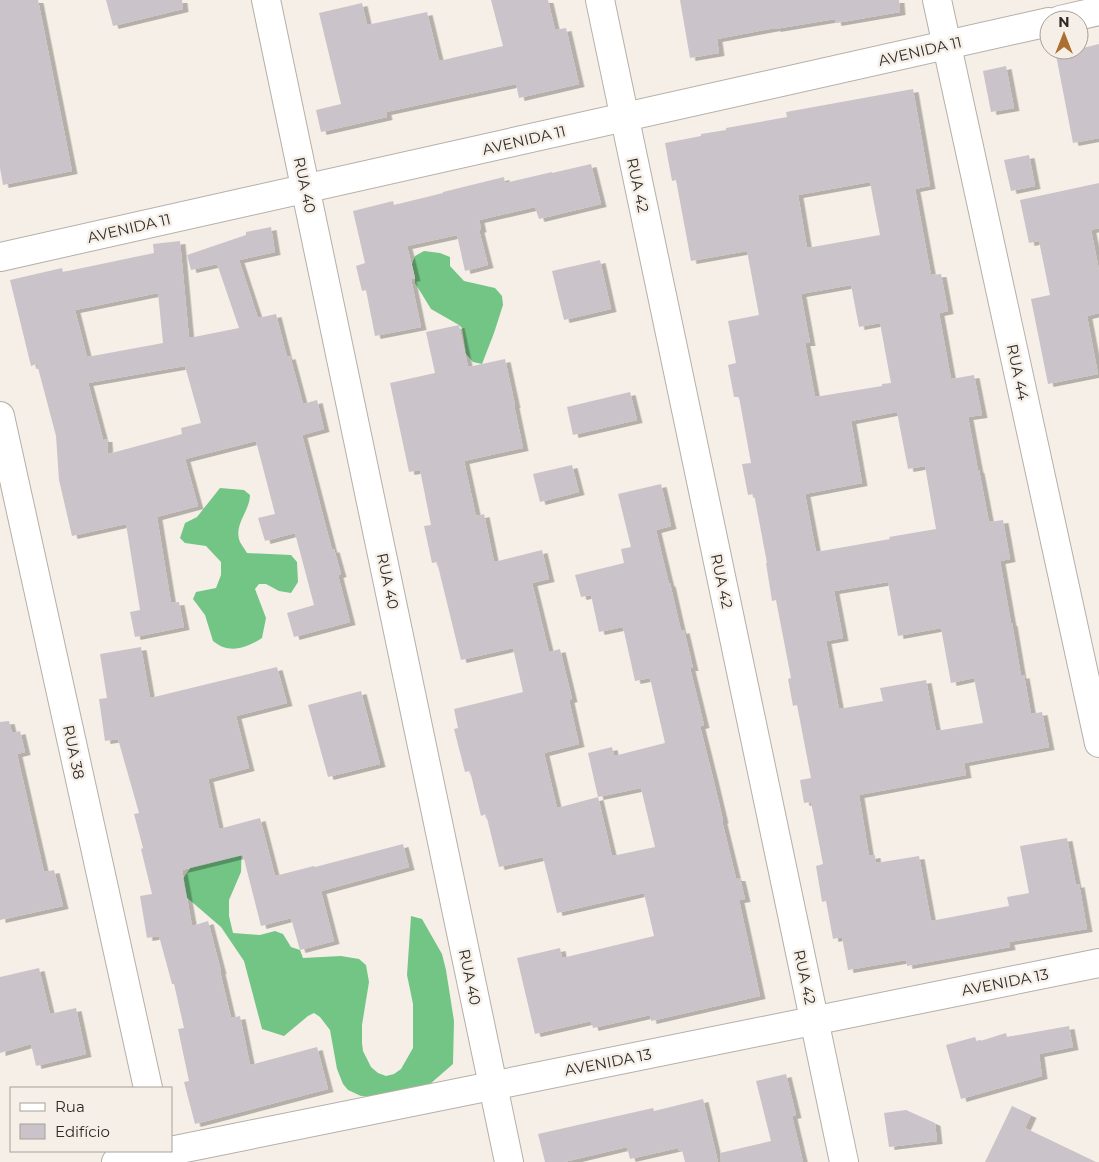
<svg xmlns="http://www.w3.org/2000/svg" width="1099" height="1162" font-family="Montserrat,sans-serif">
	<defs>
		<filter id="shadow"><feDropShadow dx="5.5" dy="3" stdDeviation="0" flood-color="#0004"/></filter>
	</defs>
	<rect width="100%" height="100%" fill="#f6efe7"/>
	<g fill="#73c585">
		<path d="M424,251l16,2 10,4v9l14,15 31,7 7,8 1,9 -9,28 -12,31 -9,-2 -7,-8 -4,-26 -3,-3 -28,-16 -16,-26v-5l-3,-14 3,-8z"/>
		<path d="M220,488l24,2 6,5c0,16 -17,30 -10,47 2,4 5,7 7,11l44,2 6,7 1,20 -7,11 -12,-2 -13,-7h-7l-4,5 11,29 -4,20c-11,7 -25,14 -39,9 -3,-1 -7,-4 -10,-6l-8,-26 -12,-16 3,-7 20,-4 5,-13v-13l-15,-16 -21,-3 -5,-5 5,-15 12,-6z"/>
		<path d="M242,841l-1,31 -12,28v16l4,17 27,2 15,-4 8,3 8,13 9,3 3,8 38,-2 18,3 7,6 3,17 -7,43v18l1,8 8,16 7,6 8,3 8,-2 7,-5 12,-21v-44l-6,-29 4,-59 11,3 20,35 4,16 8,51 -1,43 -23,20 -29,12 -8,2 -32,-2 -13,-6 -5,-6 -6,-15 -7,-39 -10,-13 -6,-4 -6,3 -24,20 -22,-7 -18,-68 -23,-34 -36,-31 -3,-16 9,-13z"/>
	</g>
	<g fill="#cbc3ca" fill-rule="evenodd" filter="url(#shadow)">
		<path d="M0,0h38l34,171 -69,14 -3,-17z"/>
		<path d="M106,0h76l1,9 -70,17z"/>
		<path d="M491,0h57l7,30 11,-2 13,56 -60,14 -3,-14 -130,28 1,5 -66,15 -5,-22 25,-6 -22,-91 43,-10 5,22 60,-13 12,49 64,-15z"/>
		<path d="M680,0h219l1,12 -64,11 -1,-4 -60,10v-1l-58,11 2,14 -29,5z"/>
		<path d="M1099,44v94l-26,5 -18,-93h24v-1z"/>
		<path d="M1006,66l8,42 -23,4 -8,-41z"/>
		<path d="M913,89l17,97 -15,3 16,86 10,-1 7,37 -9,2 12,66 23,-4 8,40 -14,2 10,53h1l10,52 14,-2 7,39 -10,2 11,62h1l9,53 3,-1 7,39 11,-2 7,35 -85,16 2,12 -107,20 10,61 6,-1 1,8 43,-7 12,65 78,-15 -2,-9 22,-4 -9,-47 47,-8 9,47 3,-1 8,45 -78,13 1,5 -103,19 -1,-6 -58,10 -6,-33 -9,2 -7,-38 -4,1 -6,-36 7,-2 -12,-62 -7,1 -4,-23 11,-2 -14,-73 -4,1 -5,-27 3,-1 -15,-78 -4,1 -6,-38h1l-13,-69 -6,1 -6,-31 9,-1 -12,-66h-5l-6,-32 8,-2 -8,-42 31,-6 -12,-64 -56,10 -15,-81 -4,1 -7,-38 36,-7v-2l25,-4v-2l61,-11 -1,-5zM870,182l10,53 -73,13 -9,-53zM851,285l8,42 21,-4 11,60 -9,1v2l-67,11 -10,-54h5l-9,-49zM897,412l11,57 17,-3 11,63 -47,8 1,2 -74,13 -11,-58 57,-11 -11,-62zM888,582l10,54 43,-8 10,55 23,-5 9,45 -47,8 -10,-51 -46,8 3,13 -44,8 -13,-68 17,-3 -9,-47z"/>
		<path d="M1029,155l6,31 -24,5 -7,-31z"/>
		<path d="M591,164l10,40 -62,15 -4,-12 -56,13 2,9 -2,1 9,35 -23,6 -8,-36 -50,11 8,32 -4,1 10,48 -46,9 -9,-46 -4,1 -6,-25 9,-3 -12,-52 40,-10 1,4 49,-12v-1l61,-15 1,6 47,-11v1z"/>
		<path d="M1099,183v45l-8,2 8,40v43l-12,3 11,58 -50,10 -17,-85 19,-4 -11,-54 -10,2 -9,-43z"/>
		<path d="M271,227l4,25 -36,8 19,58 18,-4 11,43 3,-1 13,48 14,-4 7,29 -22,6 30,115 2,-1 7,25 -3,1 12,47 -56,15 -7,-24 27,-8 -19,-72 -30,8 -7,-23 17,-4 -19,-73 -71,18 13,47 -41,11 14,86 8,-1 5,25 -49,10 -5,-25 10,-2 -14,-86 -54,12 -13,-56 -3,-44 -19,-72 -6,2 -21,-86 52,-12 1,4 91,-19 -1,-9 27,-3 9,97 50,-10 -22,-64 -26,6 -4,-15 59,-20v-3zM158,293l5,50 -76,14 -12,-47zM185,366l16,57 -20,5 1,6 -74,20 -1,-15h-4l-15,-56z"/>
		<path d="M600,260l11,49 -47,11 -12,-49z"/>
		<path d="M459,325l9,42 37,-8 10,46h-1l9,43 -59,13 12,55 8,-2 10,48 48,-12 7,29 -17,4 17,69 11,-3 12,50 -3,1 10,44 -35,9 13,55 41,-11 -10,-44 24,-6 2,9 51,-13 -15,-65 -15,3 -12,-54 -24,5 -8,-37 -10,2 -6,-22 49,-12 -3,-14 10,-2 -13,-53 43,-10 10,42 -15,4 13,54 1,-1 11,48 3,-1 9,38h-3l14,57 -4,1 13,52 10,42 -1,1 14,57h4l5,21 -6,1 21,96 -109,25 -1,-6 -57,13 -2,-7 -56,13 -18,-76 43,-10 2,10 92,-22 -10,-43 -87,20 -14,-56 -44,10 -13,-53 -5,2 -11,-45 -5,1 -11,-43 4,-1 -4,-19 69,-17 -10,-44 -52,12 -24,-98 -5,1 -8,-37 7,-1 -11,-55 -11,2 -19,-89 45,-10 -9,-41zM641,788l14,59 -43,9 -14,-59z"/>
		<path d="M630,392l7,28 -64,15 -6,-28z"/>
		<path d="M572,465l7,27 -39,10 -7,-28z"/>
		<path d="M141,647l9,51 127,-31 10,36 -51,13 13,52 -41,11 11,50 41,-11 15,58 39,-10 1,1 88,-23 6,23 -88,24 13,50 -34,9 -9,-32 -30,8 -18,-71 -61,15 10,56 16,-5 13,50h-1l11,47 9,-2 10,49 67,-18 11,42 -133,35 -11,-42 5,-1 -11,-52 6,-1 -10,-44h-2l-13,-48 -12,2 -7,-42 12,-2 -11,-45 2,-1 -9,-34 5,-1 -21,-74 -13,2 -6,-42 8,-1 -7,-44z"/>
		<path d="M361,691l19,73 -52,13 -20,-72z"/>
		<path d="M9,721l3,12 8,-2 5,21 -8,2 27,118 10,-2 9,36 -63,14v-198z"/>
		<path d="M39,968l11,46 26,-6 10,46 -50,12 -5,-22 -31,9v-76z"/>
		<path d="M1069,1026l4,21 -34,7 3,22 -81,23 -15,-54 29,-8 2,5 29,-9 1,4z"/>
		<path d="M786,1074l10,41 -4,1 11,46h-82l-1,-9 51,-12 -15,-60z"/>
		<path d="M703,1099l15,63h-33l-3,-12 -3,1 -1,-3 -48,11 -3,-12 -63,15h-19l-7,-28 115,-26 1,3z"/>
		<path d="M1012,1106l19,9 -6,13 71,34h-111z"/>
		<path d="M906,1110l29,13 2,18 -48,6 -5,-34z"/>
	</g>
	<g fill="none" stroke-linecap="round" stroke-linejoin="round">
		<defs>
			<g id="minor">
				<path d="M266,0l243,1162"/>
				<path d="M600,0l244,1162"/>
				<path d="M937,0l162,743"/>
				<path d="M0,416l148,672"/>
			</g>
			<g id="tertiary">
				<path d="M1060,20l39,-9"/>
				<path d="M0,257l1049,-235"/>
				<path d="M116,1162l983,-199"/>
			</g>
		</defs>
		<use href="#minor" stroke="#b5afa7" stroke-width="30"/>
		<use href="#tertiary" stroke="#b5afa7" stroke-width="30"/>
		<use href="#minor" stroke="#fff" stroke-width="28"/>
		<use href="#tertiary" stroke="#fff" stroke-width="28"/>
	</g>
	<g text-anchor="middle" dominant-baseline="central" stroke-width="5" stroke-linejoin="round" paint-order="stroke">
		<g font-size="15" fill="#2d2a27" stroke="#f6efe7">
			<text transform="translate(920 51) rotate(-13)">AVENIDA 11</text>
			<text transform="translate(524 140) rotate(-13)">AVENIDA 11</text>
			<text transform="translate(305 185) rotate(78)">RUA 40</text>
			<text transform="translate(638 185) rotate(78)">RUA 42</text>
			<text transform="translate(129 228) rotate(-13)">AVENIDA 11</text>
			<text transform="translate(1018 372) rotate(78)">RUA 44</text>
			<text transform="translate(388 581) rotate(78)">RUA 40</text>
			<text transform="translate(722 581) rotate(78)">RUA 42</text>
			<text transform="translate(74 752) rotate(78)">RUA 38</text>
			<text transform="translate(470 977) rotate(78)">RUA 40</text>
			<text transform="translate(805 977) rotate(78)">RUA 42</text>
			<text transform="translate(1005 982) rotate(-11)">AVENIDA 13</text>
			<text transform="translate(608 1062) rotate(-11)">AVENIDA 13</text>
		</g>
	</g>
	<rect x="10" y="1087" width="162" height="65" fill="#f6efe7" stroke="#a6a09a"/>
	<rect x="20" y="1103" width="25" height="8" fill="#ffffff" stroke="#a6a09a"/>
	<text x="55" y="1112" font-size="15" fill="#2d2a27">Rua</text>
	<rect x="20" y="1124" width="25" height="15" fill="#cbc3ca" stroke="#a6a09a"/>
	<text x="55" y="1137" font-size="15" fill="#2d2a27">Edifício</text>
	<g transform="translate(1064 35)"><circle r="24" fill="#f6efe7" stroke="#a6a09a"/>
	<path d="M0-4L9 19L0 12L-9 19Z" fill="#ac6f32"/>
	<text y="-8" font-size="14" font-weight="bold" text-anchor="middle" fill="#2d2a27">N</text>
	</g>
</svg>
